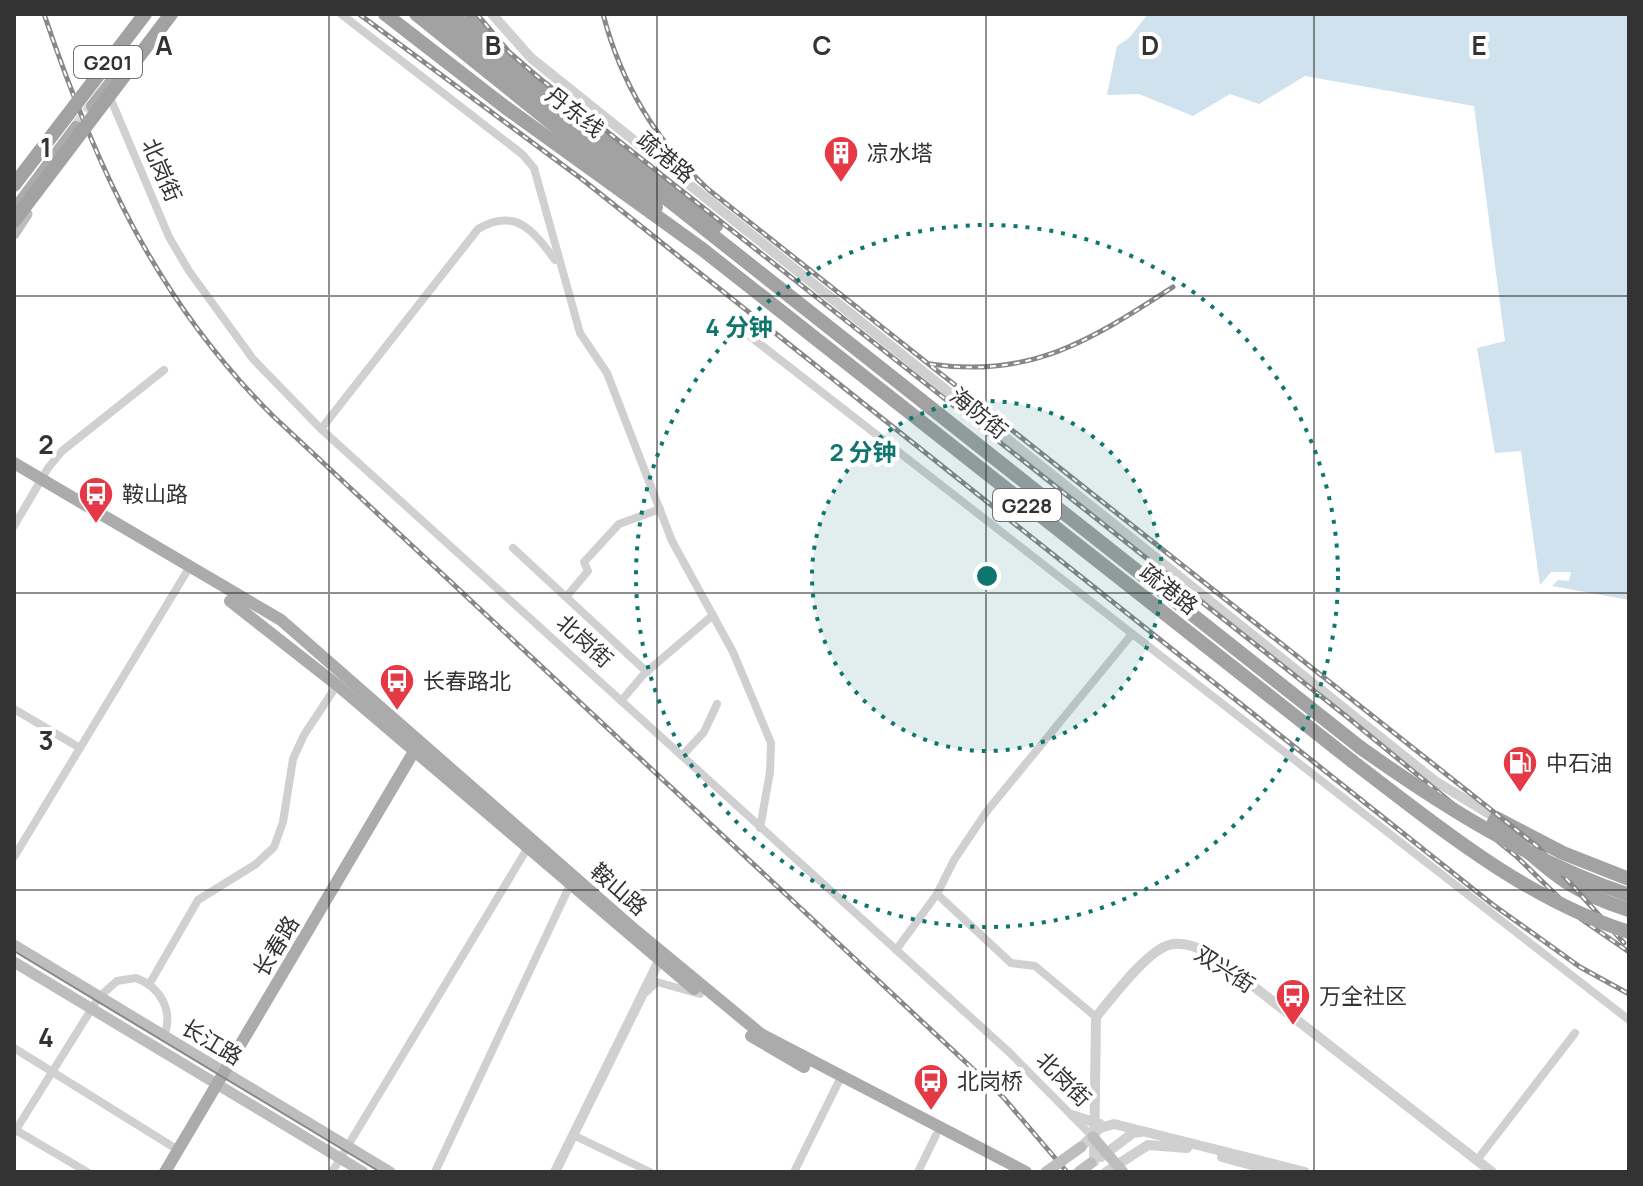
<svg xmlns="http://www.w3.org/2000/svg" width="1643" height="1186" font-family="Manrope,'Noto Sans SC',sans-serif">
	<rect width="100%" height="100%" fill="#fff"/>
	<path fill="#cfe2ee" d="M1148,14h481v586l-77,-14 6,-6 11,1 2,-9h-20l-11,13 -19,-134 -26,2 -18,-105 28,-7 -31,-235 -169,-30 -46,28 -29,-10 -37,22 -54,-22 -32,1 10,-49 12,-8z"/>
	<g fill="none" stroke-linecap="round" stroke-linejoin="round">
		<path stroke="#d6d6d6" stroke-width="12" stroke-dasharray="12 6" stroke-linecap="butt" d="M76,127l16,-21"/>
		<g stroke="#d0d0d0" stroke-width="8">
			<path d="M341,14l181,140 12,14 46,165 27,40 65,168 61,111 38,91 -1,29 -10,56"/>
			<path d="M109,95l60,142 20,34 64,88 68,70 688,623 84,85"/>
			<path d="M738,327l891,693"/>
			<path d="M321,429l157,-200c37,-22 55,1 77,31"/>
			<path d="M14,526l34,-58 14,-17 102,-81"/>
			<path d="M513,548l134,124"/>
			<path d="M567,596l21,-25 -4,-9 35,-38 41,-15"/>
			<path d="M621,701l23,-27 69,-59"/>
			<path d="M14,709l66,39"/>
			<path d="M682,756l22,-24 13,-28"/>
			<path d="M14,857l175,-289"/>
			<path d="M937,894l74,69 24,3 61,51"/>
			<path d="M896,950l41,-56 17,-34 33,-49 145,-177"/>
			<path d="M150,983l48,-83 58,-36 18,-17 9,-25 10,-63 11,-24 33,-50"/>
			<path d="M646,992l11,-10 43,12"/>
			<path d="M14,1048l164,102"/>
			<path d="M14,1129l73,43"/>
			<path d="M14,1133l85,-136 18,-16 19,-3c24,9 38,32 28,58"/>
			<path d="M573,1135l77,37"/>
			<path d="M1477,1160l98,-127"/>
			<path d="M332,1172l195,-323"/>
			<path d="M435,1172l135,-287"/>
			<path d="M794,1172l47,-95"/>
			<path d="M918,1172l18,-37"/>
		</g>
		<g stroke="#d0d0d0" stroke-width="10">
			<path d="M492,14l39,44 904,723 61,37"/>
			<path d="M1072,1115l28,9"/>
			<path d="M1081,1147l19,-19 14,-4 191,48"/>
			<path d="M1101,1157l32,-24 8,-1"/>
			<path d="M1222,1157l55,15"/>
			<path d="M1094,1162l2,-145c15,-18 51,-66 73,-72 15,-4 30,3 43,9l280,218"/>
			<path d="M555,1172l104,-211"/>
			<path d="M1106,1172l42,-27 39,3"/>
		</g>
		<g stroke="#bdbdbd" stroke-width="11">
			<path d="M14,234l13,-20"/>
			<path d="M14,945l376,227"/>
			<path d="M14,962l349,210"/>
			<path d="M1093,1137l30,35"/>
			<path d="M1079,1172l12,-9"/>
		</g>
		<g stroke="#ababab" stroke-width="12">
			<path d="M92,106l18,-23"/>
			<path d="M20,202l56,-75"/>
			<path d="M14,463l267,157 354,310 126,104 265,138"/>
			<path d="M230,601l107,84 357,304"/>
			<path d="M751,1036l53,31"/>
			<path d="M165,1172l251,-424"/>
		</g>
		<g stroke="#a2a2a2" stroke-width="14">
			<path d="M385,14l120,93 197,142 650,512"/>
			<path d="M416,14l240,193"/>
			<path d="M433,14l928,734"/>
			<path d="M450,14l266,212"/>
			<path d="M471,14l17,23"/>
			<path d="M1629,879l-66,-26 -67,-35 -2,4c52,44 66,66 135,88"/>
		</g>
		<path stroke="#888" stroke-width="2" d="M14,951l366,221"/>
		<defs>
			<g id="rail">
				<path d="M44,14c52,153 112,286 229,402l730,681 64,75"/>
				<path d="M359,14l224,166 909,724 88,63 49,27"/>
				<path d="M477,14l32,38 29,25 808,639 170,140 65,63 48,33"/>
				<path d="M603,14c18,69 53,128 106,176l829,657 86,96"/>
				<path d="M930,364c101,15 161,-24 243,-77"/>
			</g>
		</defs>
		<use href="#rail" stroke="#888" stroke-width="5"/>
		<use href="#rail" stroke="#fff" stroke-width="2" stroke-dasharray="6" stroke-linecap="butt"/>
		<path stroke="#bdbdbd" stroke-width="11" d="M1046,1172l35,-25"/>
		<g stroke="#a2a2a2" stroke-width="14">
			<path d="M14,185l131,-171"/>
			<path d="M14,221l157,-207"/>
			<path d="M1361,748c83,59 171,114 268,147"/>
			<path d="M1352,761c85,65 173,138 277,171"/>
		</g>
	</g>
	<path fill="none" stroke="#333" stroke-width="2" stroke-opacity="0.55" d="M329,14v1158M657,14v1158M986,14v1158M1314,14v1158M14,296h1615M14,593h1615M14,890h1615"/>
	<circle cx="987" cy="576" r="175" fill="#0f766e" fill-opacity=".12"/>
	<g fill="none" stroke="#0f766e" stroke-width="4" stroke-dasharray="4 8">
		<circle cx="987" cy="576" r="175"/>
		<circle cx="987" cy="576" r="351"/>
	</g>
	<defs>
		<symbol id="building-pin" viewBox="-11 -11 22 30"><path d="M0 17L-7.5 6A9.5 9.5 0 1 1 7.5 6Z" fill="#e63946" stroke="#fff"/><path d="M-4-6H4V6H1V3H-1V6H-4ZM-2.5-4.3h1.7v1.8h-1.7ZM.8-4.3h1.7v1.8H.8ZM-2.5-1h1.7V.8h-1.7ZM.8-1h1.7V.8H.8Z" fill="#fff"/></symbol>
		<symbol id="bus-pin" viewBox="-11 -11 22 30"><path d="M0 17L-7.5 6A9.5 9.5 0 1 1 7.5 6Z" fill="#e63946" stroke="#fff"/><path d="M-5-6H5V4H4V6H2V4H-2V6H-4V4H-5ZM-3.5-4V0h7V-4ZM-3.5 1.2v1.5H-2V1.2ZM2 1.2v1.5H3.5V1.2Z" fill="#fff"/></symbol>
		<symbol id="fuel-pin" viewBox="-11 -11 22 30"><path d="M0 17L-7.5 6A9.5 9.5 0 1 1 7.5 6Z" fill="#e63946" stroke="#fff"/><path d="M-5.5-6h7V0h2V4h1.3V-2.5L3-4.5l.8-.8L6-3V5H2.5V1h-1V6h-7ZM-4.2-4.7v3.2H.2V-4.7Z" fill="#fff"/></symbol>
	</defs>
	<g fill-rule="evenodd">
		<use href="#building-pin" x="821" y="133" width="40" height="54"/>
		<use href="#bus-pin" x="76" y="474" width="40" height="54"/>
		<use href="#bus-pin" x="377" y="661" width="40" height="54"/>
		<use href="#fuel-pin" x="1500" y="743" width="40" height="54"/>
		<use href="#bus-pin" x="1273" y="976" width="40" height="54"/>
		<use href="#bus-pin" x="911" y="1061" width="40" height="54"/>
	</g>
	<g text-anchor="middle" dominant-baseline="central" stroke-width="8" stroke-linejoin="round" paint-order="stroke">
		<g fill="#fff" stroke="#707070" stroke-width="2">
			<rect x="74" y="46" width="68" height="32" rx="6"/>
			<rect x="993" y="489" width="68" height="32" rx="6"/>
		</g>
		<g font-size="20" font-weight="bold" fill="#333">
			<text x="108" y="62">G201</text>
			<text x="1027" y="505">G228</text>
		</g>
		<g font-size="22" fill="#333" stroke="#fff">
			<text transform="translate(575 112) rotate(38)">丹东线</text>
			<text transform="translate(666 157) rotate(39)">疏港路</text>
			<text transform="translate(162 170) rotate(67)">北岗街</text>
			<text transform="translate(979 413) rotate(39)">海防街</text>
			<text transform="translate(1169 589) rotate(38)">疏港路</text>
			<text transform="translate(585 641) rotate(42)">北岗街</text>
			<text transform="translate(619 889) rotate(41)">鞍山路</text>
			<text transform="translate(276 946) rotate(-59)">长春路</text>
			<text transform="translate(1225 969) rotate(33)">双兴街</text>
			<text transform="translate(212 1042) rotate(31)">长江路</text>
			<text transform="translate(1064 1079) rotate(45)">北岗街</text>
		</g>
		<g font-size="22" fill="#333" stroke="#fff" text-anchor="start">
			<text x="867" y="153">凉水塔</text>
			<text x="122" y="494">鞍山路</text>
			<text x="423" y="681">长春路北</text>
			<text x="1546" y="763">中石油</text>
			<text x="1319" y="996">万全社区</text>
			<text x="957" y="1081">北岗桥</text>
		</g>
	</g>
	<g font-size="26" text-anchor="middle" font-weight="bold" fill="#333" stroke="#fff" stroke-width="8" stroke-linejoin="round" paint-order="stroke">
		<text x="164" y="55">A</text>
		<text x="493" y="55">B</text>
		<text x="822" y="55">C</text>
		<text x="1150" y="55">D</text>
		<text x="1479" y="55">E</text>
		<text x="46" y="157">1</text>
		<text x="46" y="454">2</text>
		<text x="46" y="750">3</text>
		<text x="46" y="1047">4</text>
	</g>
	<circle cx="987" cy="576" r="12" fill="#0f766e" stroke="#fff" stroke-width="4"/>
	<g font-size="24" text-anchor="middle" font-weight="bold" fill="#0f766e" stroke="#fff" stroke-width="8" stroke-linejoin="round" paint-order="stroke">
		<text x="739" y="336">4 分钟</text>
		<text x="863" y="461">2 分钟</text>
	</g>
	<rect width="1643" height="1186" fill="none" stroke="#333333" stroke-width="32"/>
</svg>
